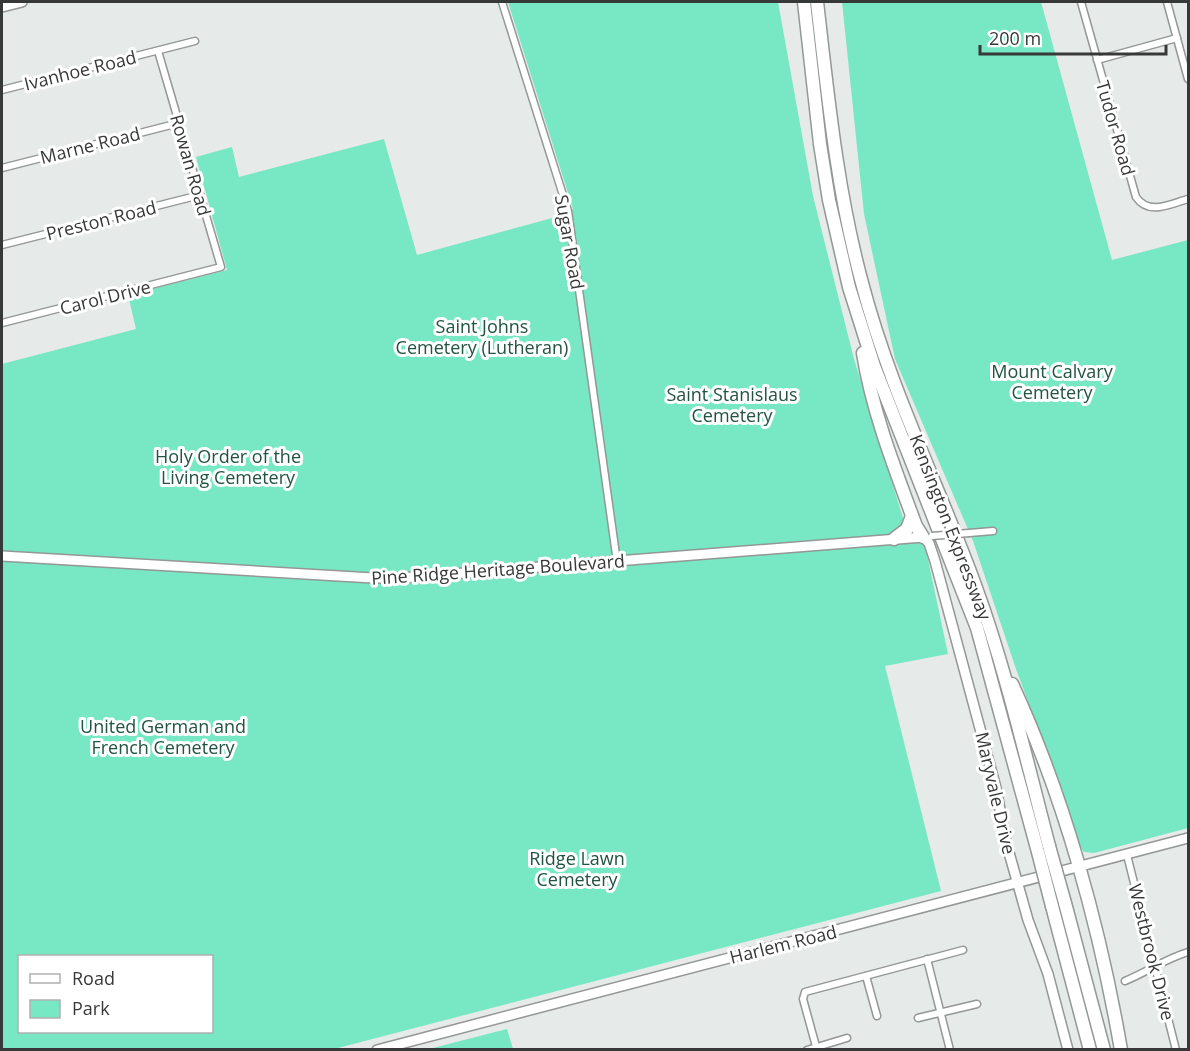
<svg xmlns="http://www.w3.org/2000/svg" width="1190" height="1051" font-family="'Open Sans',sans-serif">
	<rect width="100%" height="100%" fill="#e6eae8"/>
	<g fill="#77e8c3" fill-rule="evenodd">
		<path d="M508,2h270l35,194 41,163 49,159 23,32 22,104 -63,12 56,225 -607,158 -332,1v-686l134,-35 -8,-34 99,-25 -31,-113 36,-10 7,30 145,-38 33,116 139,-38 4,-4 13,-4zM20,956h192v76h-192z"/>
		<path d="M842,2h199l71,258 76,-20v588l-94,25 -10,-1 -5,-7 -10,-33 -53,-143 -43,-128 -78,-182 -31,-145z"/>
		<path d="M507,1029l6,20h-86h2z"/>
	</g>
	<g fill="none" stroke-linecap="round" stroke-linejoin="round">
		<defs>
			<g id="street">
				<path d="M502,2l66,209 49,351"/>
				<path d="M1081,2l55,195c13,19 34,7 52,2"/>
				<path d="M1167,2l21,77"/>
				<path d="M1097,60l80,-22"/>
				<path d="M2,90l193,-49"/>
				<path d="M2,168l177,-45"/>
				<path d="M2,245l198,-50"/>
				<path d="M2,323l219,-56 -63,-216"/>
				<path d="M969,533l24,-2"/>
				<path d="M1127,855l49,195"/>
				<path d="M927,959l23,91"/>
				<path d="M866,976l11,40"/>
				<path d="M1125,981c22,-9 40,-22 63,-29"/>
				<path d="M918,1018l59,-14"/>
				<path d="M807,1050l40,-12"/>
				<path d="M817,1050l-14,-51 2,-7 158,-42"/>
			</g>
			<g id="secondary">
				<path d="M2,7l20,-5"/>
				<path d="M2,556l371,22h28l522,-41 6,6 6,18 61,227 10,54 22,78 20,54 20,76"/>
				<path d="M377,1050l811,-212"/>
			</g>
			<g id="highway">
				<path d="M804,2l16,142 9,56 20,87 25,79 103,262 61,224"/>
				<path d="M817,2c11,95 20,189 45,281 27,104 76,201 113,302 31,84 51,174 74,261"/>
				<path d="M863,353c9,58 33,119 53,173l7,11"/>
				<path d="M894,539l13,-10 5,-13"/>
				<path d="M1012,684c52,112 88,244 109,366"/>
				<path d="M1065,903l39,147"/>
				<path d="M1052,906l38,144"/>
			</g>
		</defs>
		<use href="#street" stroke="#939795" stroke-width="9"/>
		<use href="#secondary" stroke="#939795" stroke-width="12"/>
		<use href="#highway" stroke="#939795" stroke-width="15"/>
		<use href="#street" stroke="#fff" stroke-width="6"/>
		<use href="#secondary" stroke="#fff" stroke-width="9"/>
		<use href="#highway" stroke="#fff" stroke-width="12"/>
		<defs>
			<path id="street-bridge" d="M932,536l37,-3"/>
			<g id="highway-bridge">
				<path d="M1049,846l16,57"/>
				<path d="M1038,852l14,54"/>
			</g>
		</defs>
		<use href="#street-bridge" stroke="#939795" stroke-width="9" stroke-linecap="butt"/>
		<use href="#highway-bridge" stroke="#939795" stroke-width="15" stroke-linecap="butt"/>
		<use href="#street-bridge" stroke="#fff" stroke-width="6"/>
		<use href="#highway-bridge" stroke="#fff" stroke-width="12"/>
	</g>
	<g text-anchor="middle" dominant-baseline="central" stroke-width="6" stroke-linejoin="round" paint-order="stroke">
		<g font-size="18" fill="#373938" stroke="#fff">
			<text transform="translate(80 70) rotate(-14)">Ivanhoe Road</text>
			<text transform="translate(1116 128) rotate(74)">Tudor Road</text>
			<text transform="translate(90 145) rotate(-14)">Marne Road</text>
			<text transform="translate(191 165) rotate(74)">Rowan Road</text>
			<text transform="translate(101 220) rotate(-14)">Preston Road</text>
			<text transform="translate(570 242) rotate(80)">Sugar Road</text>
			<text transform="translate(105 297) rotate(-14)">Carol Drive</text>
			<text transform="translate(951 527) rotate(69)">Kensington Expressway</text>
			<text transform="translate(498 569) rotate(-4)">Pine Ridge Heritage Boulevard</text>
			<text transform="translate(996 793) rotate(77)">Maryvale Drive</text>
			<text transform="translate(783 944) rotate(-14)">Harlem Road</text>
			<text transform="translate(1152 952) rotate(76)">Westbrook Drive</text>
		</g>
		<g font-size="18" fill="#225343" stroke="#fff">
			<text x="482" y="326">Saint Johns<tspan x="482" dy="21">Cemetery (Lutheran)</tspan></text>
			<text x="1052" y="371">Mount Calvary<tspan x="1052" dy="21">Cemetery</tspan></text>
			<text x="732" y="394">Saint Stanislaus<tspan x="732" dy="21">Cemetery</tspan></text>
			<text x="228" y="456">Holy Order of the<tspan x="228" dy="21">Living Cemetery</tspan></text>
			<text x="163" y="726">United German and<tspan x="163" dy="21">French Cemetery</tspan></text>
			<text x="577" y="858">Ridge Lawn<tspan x="577" dy="21">Cemetery</tspan></text>
		</g>
	</g>
	<rect width="1190" height="1051" fill="none" stroke="#373938" stroke-width="6"/>
	<rect x="18" y="955" width="195" height="78" fill="#ffffff" stroke="#afb0af" stroke-width="1.5"/>
	<rect x="30" y="974" width="30" height="9" fill="#ffffff" stroke="#afb0af" stroke-width="1.5"/>
	<text x="72" y="985" font-size="18" fill="#373938">Road</text>
	<rect x="30" y="1000" width="30" height="18" fill="#77e8c3" stroke="#afb0af" stroke-width="1.5"/>
	<text x="72" y="1015" font-size="18" fill="#373938">Park</text>
	<path d="M980 45v9h186v-9" fill="none" stroke="#373938" stroke-width="3"/>
	<text x="989" y="45" font-size="18" fill="#373938" stroke="#ffffff" stroke-width="4.5" paint-order="stroke">200 m</text>
</svg>
